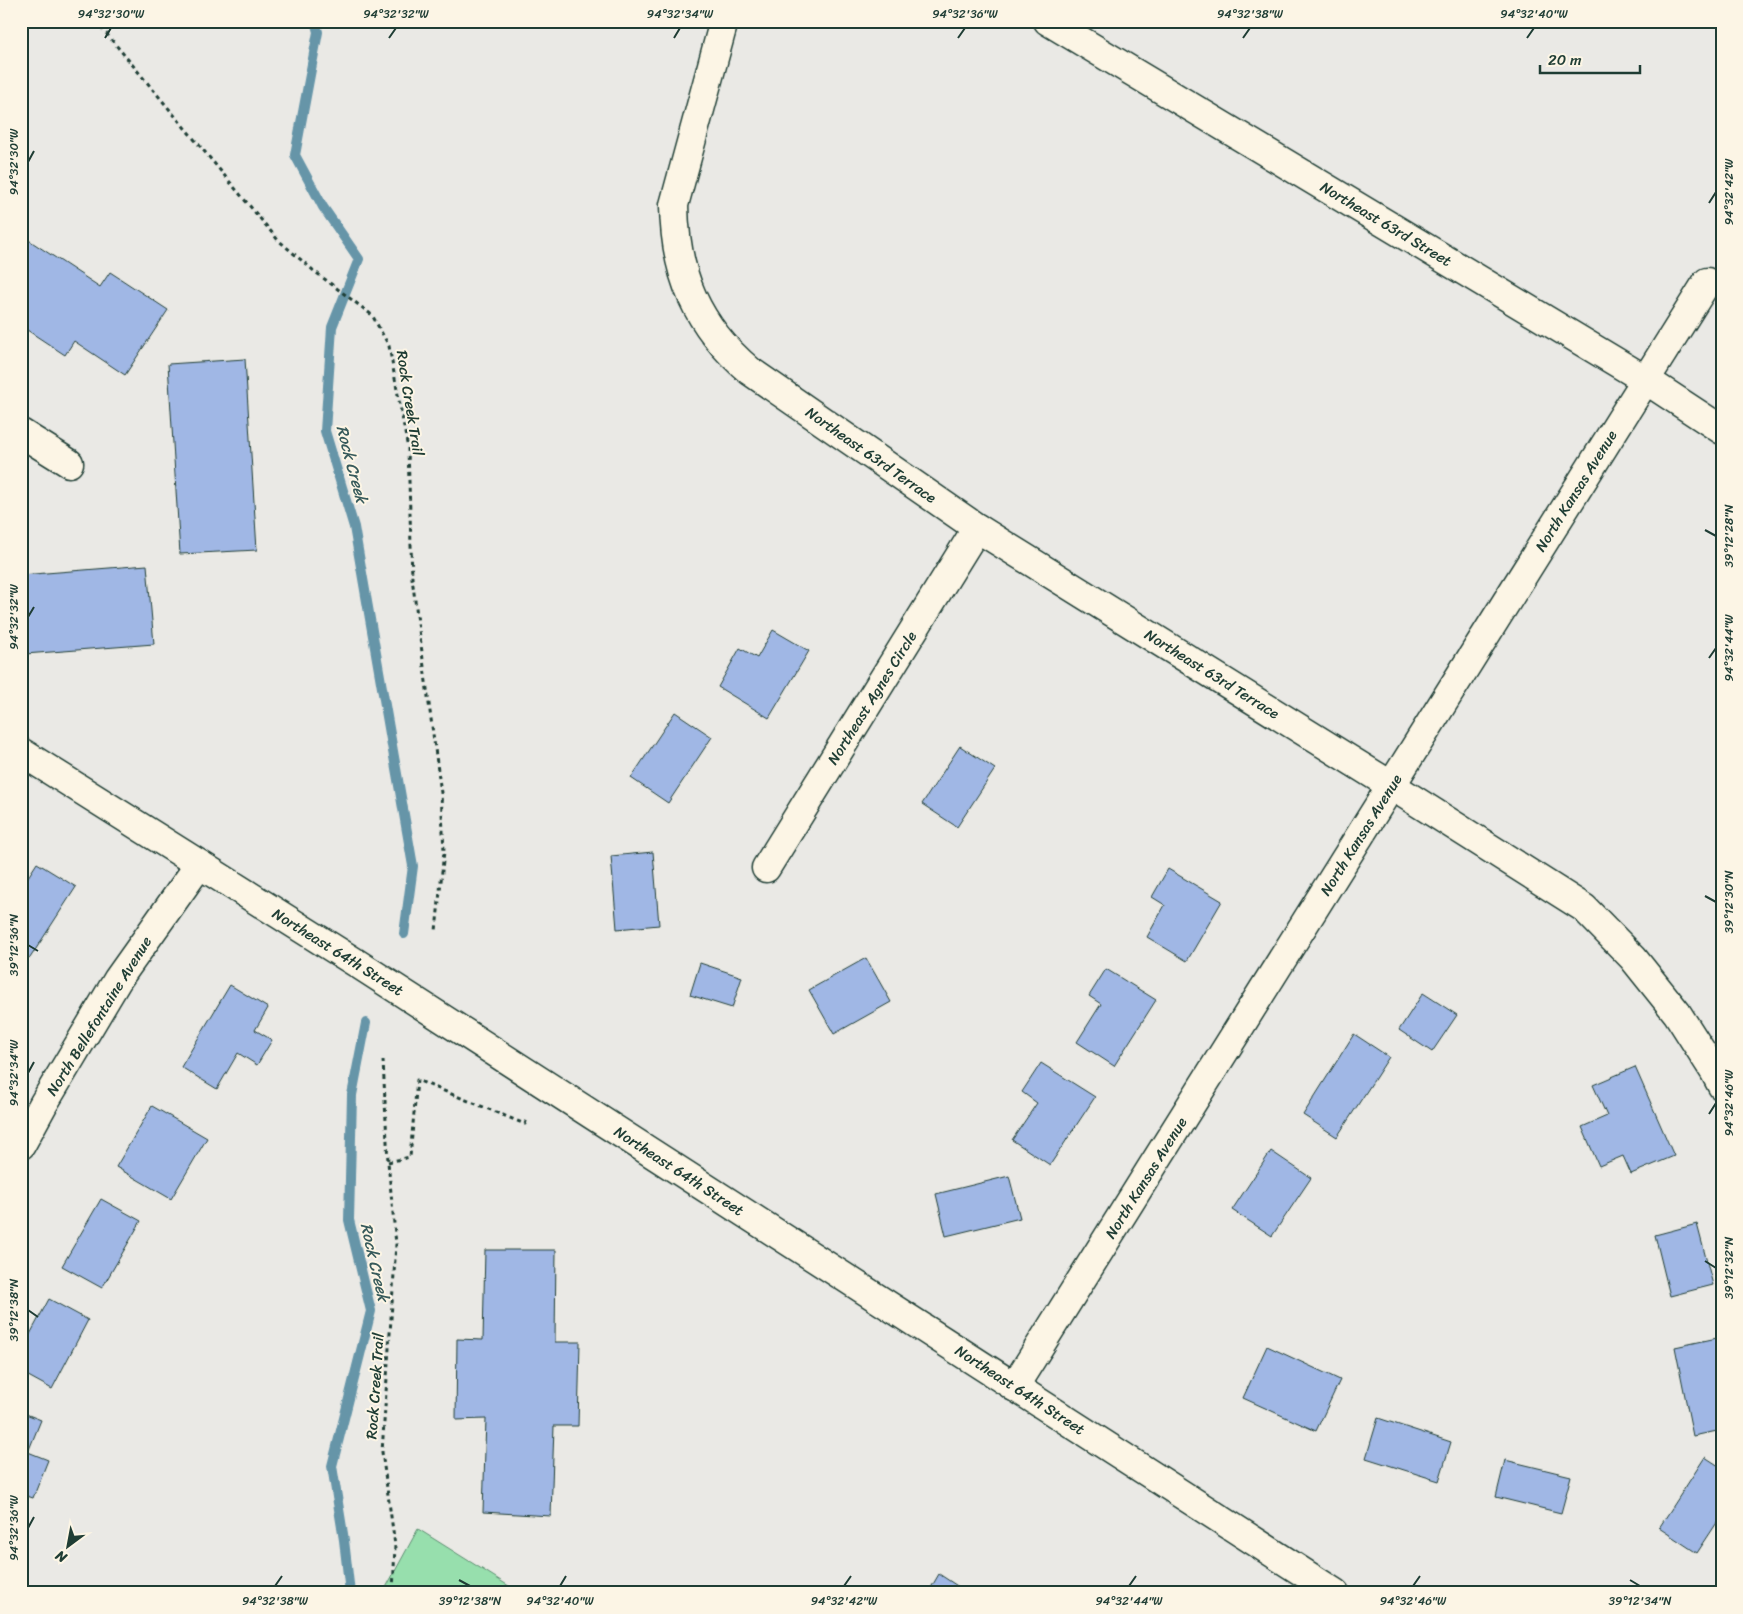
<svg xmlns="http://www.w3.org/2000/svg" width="1743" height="1614" font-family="Sriracha,sans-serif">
	<rect width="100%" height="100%" fill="#eae9e5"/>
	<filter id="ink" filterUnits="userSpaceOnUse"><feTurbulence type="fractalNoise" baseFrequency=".02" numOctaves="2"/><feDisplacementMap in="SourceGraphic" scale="10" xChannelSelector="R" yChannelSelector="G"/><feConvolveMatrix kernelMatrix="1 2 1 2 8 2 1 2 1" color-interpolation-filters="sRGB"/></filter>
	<g filter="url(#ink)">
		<path fill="#97dfad" stroke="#5b8e70" d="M418,1529l102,64h-137z"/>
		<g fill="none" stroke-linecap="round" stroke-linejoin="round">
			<g stroke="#6695a8" stroke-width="10">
				<path d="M315,21l3,11 -23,123 28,52 36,52 -27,68 -7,104 29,96 59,339 -9,68"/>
				<path d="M350,1593l-6,-53 -12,-74 39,-155 -22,-91 3,-125 14,-72"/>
			</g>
		</g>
		<g fill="#a0b7e5" stroke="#1f3d34">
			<path d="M21,235l79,52 10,-15 58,38 -43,65 -51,-34 -9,14 -44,-29z"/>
			<path d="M245,359l12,191 -77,4 -12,-190z"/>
			<path d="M147,565l7,79 -129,10 -4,-37v-42z"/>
			<path d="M773,630l36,21 -40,67 -51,-31 22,-39 17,10z"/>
			<path d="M675,712l37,25 -44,66 -37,-25z"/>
			<path d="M960,746l35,23 -38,58 -35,-23z"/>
			<path d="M653,852l6,73 -42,4 -6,-73z"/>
			<path d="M37,863l39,24 -46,71 -9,-6v-64z"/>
			<path d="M1168,869l54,32 -35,60 -40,-24 18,-32 -13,-8z"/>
			<path d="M866,958l25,44 -57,32 -25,-44z"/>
			<path d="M700,963l42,14 -10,31 -42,-13z"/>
			<path d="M1106,969l50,31 -42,66 -37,-24 24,-38 -12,-8z"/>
			<path d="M230,985l38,23 -13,22 17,10 -15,25 -19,-12 -21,36 -36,-22z"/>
			<path d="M1423,993l34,22 -25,37 -33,-22z"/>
			<path d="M1354,1034l35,23 -52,80 -34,-22z"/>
			<path d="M1041,1063l54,34 -45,68 -38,-25 25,-37 -15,-11z"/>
			<path d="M1635,1067l39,89 -43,18 -8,-18 -24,10 -17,-39 25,-11 -14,-31z"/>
			<path d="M152,1106l55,32 -36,61 -55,-32z"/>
			<path d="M1271,1151l40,27 -39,58 -40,-26z"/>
			<path d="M1009,1176l11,42 -74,18 -10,-42z"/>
			<path d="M101,1199l40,22 -39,67 -40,-22z"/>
			<path d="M1697,1224l16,61 -43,11 -15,-61z"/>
			<path d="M485,1250h71l-1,92h25l-2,84h-24l-3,90 -68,-4 3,-93 -30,1 1,-81 26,1z"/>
			<path d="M49,1299l39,21 -36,69 -31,-17v-21z"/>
			<path d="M1717,1338l5,22v70l-29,6 -18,-89z"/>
			<path d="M1267,1346l73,34 -24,51 -73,-33z"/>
			<path d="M21,1412l20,8 -13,32 20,8 -15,38 -12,-4z"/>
			<path d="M1378,1418l73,24 -12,39 -73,-23z"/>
			<path d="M1705,1457l17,11v47l-25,38 -38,-25z"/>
			<path d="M1505,1460l66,16 -10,37 -65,-16z"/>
			<path d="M939,1574l29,19h-40z"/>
		</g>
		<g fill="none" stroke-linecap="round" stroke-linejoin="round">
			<defs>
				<g id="street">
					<path d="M724,21l-50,184c1,70 23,121 76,166l227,157 415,258 192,122 49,50 44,55 37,58 8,15"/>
					<path d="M1048,21l598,359 76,50"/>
					<path d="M21,433l48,30"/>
					<path d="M766,868l211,-340"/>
					<path d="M21,1145l23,-42 74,-124 81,-114"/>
					<path d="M1014,1387l693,-1105"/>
				</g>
				<path id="secondary" d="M21,752l337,212 977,629"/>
			</defs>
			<use href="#street" stroke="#1f3d34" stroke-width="31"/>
			<use href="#secondary" stroke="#1f3d34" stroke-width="31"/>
			<g stroke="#1f3d34" stroke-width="3" stroke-dasharray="4 4" stroke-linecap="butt">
				<path d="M96,21l182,219 36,31 58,44 17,31 19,103 4,129 29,215 3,58 -8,80"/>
				<path d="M383,1060l5,102 8,82 -14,208 13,93 -2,48"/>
				<path d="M388,1162l22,-5 7,-77 108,44 2,-5"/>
			</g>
			<use href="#street" stroke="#fcf5e5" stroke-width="28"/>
			<use href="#secondary" stroke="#fcf5e5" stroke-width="28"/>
		</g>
	</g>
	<path fill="none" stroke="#1f3d34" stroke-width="2" d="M105,38l6,-10M389,38l7,-10M674,38l6,-10M958,38l7,-10M1243,38l7,-10M1527,38l7,-10M28,162l6,-11M1709,203l7,-11M1705,530l11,6M28,617l6,-10M1709,658l7,-10M1705,896l11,6M28,945l10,6M28,1073l6,-11M1709,1114l7,-11M1705,1261l11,7M28,1310l10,7M28,1528l6,-11M459,1580l11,6M1630,1580l10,6M275,1586l7,-10M560,1586l6,-10M844,1586l7,-10M1129,1586l7,-10M1413,1586l7,-10"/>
	<g text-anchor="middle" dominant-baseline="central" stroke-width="4" stroke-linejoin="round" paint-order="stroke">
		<g font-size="15" fill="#1f3d34" stroke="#fcf5e5">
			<text transform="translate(1386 224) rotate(31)">Northeast 63rd Street</text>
			<text transform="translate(410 403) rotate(81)">Rock Creek Trail</text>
			<text transform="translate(871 455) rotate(35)">Northeast 63rd Terrace</text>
			<text transform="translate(1576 491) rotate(-58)">North Kansas Avenue</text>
			<text transform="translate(1212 674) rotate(32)">Northeast 63rd Terrace</text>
			<text transform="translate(872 698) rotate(-58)">Northeast Agnes Circle</text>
			<text transform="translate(1361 835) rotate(-58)">North Kansas Avenue</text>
			<text transform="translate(338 952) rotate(32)">Northeast 64th Street</text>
			<text transform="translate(99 1016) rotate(-58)">North Bellefontaine Avenue</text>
			<text transform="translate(679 1171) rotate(33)">Northeast 64th Street</text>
			<text transform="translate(1146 1178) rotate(-58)">North Kansas Avenue</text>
			<text transform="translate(375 1386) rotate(-86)">Rock Creek Trail</text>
			<text transform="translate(1020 1390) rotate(33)">Northeast 64th Street</text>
		</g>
		<g font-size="16" font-style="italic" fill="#375a5b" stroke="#fcf5e5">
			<text transform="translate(352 464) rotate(75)">Rock Creek</text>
			<text transform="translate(375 1262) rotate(77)">Rock Creek</text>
		</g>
	</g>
	<rect width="1743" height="1614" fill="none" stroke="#fcf5e5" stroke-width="55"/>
	<g transform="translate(68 1546) rotate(212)" stroke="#fcf5e5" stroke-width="4" paint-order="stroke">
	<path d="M0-4L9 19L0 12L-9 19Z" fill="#1f3d34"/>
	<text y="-8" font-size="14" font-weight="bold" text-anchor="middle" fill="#1f3d34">N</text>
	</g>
	<path d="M1540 65v8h100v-8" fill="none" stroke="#1f3d34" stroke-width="2.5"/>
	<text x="1548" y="65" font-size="15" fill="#1f3d34" stroke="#fcf5e5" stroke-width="4" paint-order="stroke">20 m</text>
	<rect x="28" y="28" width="1688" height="1558" fill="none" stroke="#1f3d34" stroke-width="2"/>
	<g font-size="12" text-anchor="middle" fill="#1f3d34">
		<text x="111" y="18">94°32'30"W</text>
		<text x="396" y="18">94°32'32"W</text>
		<text x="680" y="18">94°32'34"W</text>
		<text x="965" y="18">94°32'36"W</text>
		<text x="1250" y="18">94°32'38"W</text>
		<text x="1534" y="18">94°32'40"W</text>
		<text transform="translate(14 162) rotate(-90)" y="4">94°32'30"W</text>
		<text transform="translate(1729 192) rotate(-90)" y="4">94°32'42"W</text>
		<text transform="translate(1729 536) rotate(-90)" y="4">39°12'28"N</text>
		<text transform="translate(14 617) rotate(-90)" y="4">94°32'32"W</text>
		<text transform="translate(1729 648) rotate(-90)" y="4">94°32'44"W</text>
		<text transform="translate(1729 902) rotate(-90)" y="4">39°12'30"N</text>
		<text transform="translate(14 945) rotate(-90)" y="4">39°12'36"N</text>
		<text transform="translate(14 1073) rotate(-90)" y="4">94°32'34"W</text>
		<text transform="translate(1729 1103) rotate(-90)" y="4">94°32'46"W</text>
		<text transform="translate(1729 1268) rotate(-90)" y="4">39°12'32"N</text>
		<text transform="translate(14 1310) rotate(-90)" y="4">39°12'38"N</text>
		<text transform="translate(14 1528) rotate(-90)" y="4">94°32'36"W</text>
		<text x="275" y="1605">94°32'38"W</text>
		<text x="470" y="1605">39°12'38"N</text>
		<text x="560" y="1605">94°32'40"W</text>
		<text x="844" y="1605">94°32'42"W</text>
		<text x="1129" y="1605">94°32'44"W</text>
		<text x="1413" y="1605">94°32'46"W</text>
		<text x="1640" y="1605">39°12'34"N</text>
	</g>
</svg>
